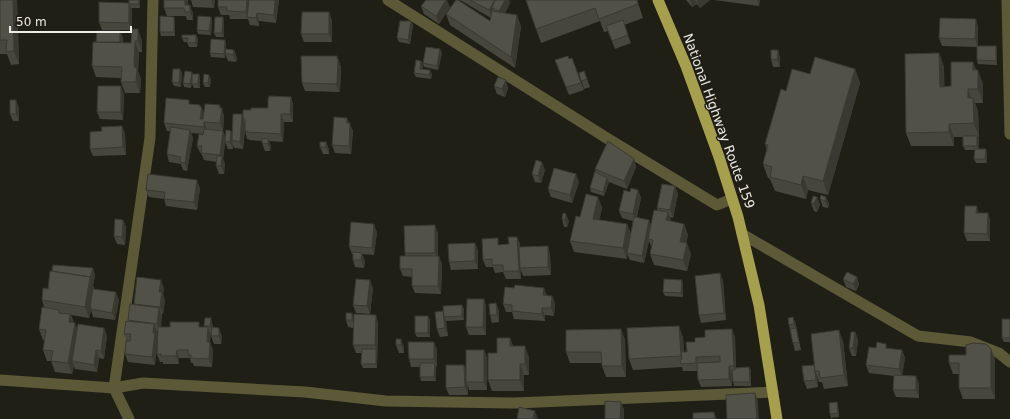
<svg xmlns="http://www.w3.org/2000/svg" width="1010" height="419" font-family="'DejaVu Sans',sans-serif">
	<rect width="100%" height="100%" fill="#201f16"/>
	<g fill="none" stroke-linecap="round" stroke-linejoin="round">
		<g stroke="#5c5938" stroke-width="11">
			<path d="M388,0l217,137 112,68 15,-6"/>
			<path d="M1007,0l3,134"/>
			<path d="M742,234l176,102 53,6 28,11 11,9"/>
			<path d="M0,380l114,8 29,-5 162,9 81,9 129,2 258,-11"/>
			<path d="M129,419l-15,-31 36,-250 3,-138"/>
		</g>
		<path stroke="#a6a04e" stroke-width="11" d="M658,0l28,66 33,91 19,60 21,88 18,114"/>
	</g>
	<g fill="#47463d">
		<path d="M0,0h17l2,64 -8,1 -4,-11h-7z"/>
		<path d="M129,0h11v8h-9l1,2v20h-30l-3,-8 30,-19z"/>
		<path d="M164,0h24v5l5,8v7h-6l-1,-4h-19l-3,-8z"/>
		<path d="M191,0h24l-1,8 -21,-1z"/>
		<path d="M279,0l-3,23 -17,-2v5l-9,-1 -2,-6h-18l-1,-4h-8l-3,-8z"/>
		<path d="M460,0h49l1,3 -5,10 16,13 -6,42 -65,-43 -4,-11 44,7 1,-3z"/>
		<path d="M526,0h111l6,18 -19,7 7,18 -16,6 -7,-18 -4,1 -4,-11 -59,22z"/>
		<path d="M686,0h24l-10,8 -3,-4 -5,3z"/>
		<path d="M714,0h46l-1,6z"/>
		<path d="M421,6l29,1 -11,17 -15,-10z"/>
		<path d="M211,17l1,4 -1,14 -13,-1 -1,-4z"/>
		<path d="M223,17l1,4v16h-8l-2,-4z"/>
		<path d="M332,20v22h-28l-3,-8z"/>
		<path d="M175,21v15h-14l-1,-4z"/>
		<path d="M411,21l2,4 -3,19 -11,-2 -2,-4z"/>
		<path d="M978,27v19l19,4v15l-19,-1 -1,-4v-13l-35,-1 -3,-8z"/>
		<path d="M132,29l10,11v12h-3l-1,19 3,8 -1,14h-15l-4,-11v-4l-25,-1 -4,-11 4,-24 24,-11 3,7v5h8z"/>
		<path d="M182,38l16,1 -1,8h-8l-2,-5h-3z"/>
		<path d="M225,40l1,4 -1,14 -14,-1 -1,-4z"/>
		<path d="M440,49l2,4 -4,17 -14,-3 -1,-4z"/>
		<path d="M234,50l3,8 -1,4 -8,-1 -3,-8z"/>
		<path d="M778,50l2,8v9h-7l-2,-8z"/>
		<path d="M939,53l5,14v19h7l22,-24 3,8 7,14v19h-8l3,8 1,26h-1l1,3v9l8,4v10h-11l-2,-4 1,-9h-10l-2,-4v-9h-9v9h-43l-5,-13z"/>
		<path d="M337,56l4,11 -1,24 -1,1 -34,-1 -3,-8z"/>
		<path d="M572,58l12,32 -15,5 -11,-27 11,-9z"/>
		<path d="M421,61l2,4 -1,4 10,5 -1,5 -15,-2 -2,-4z"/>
		<path d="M180,69l2,4 -1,14 -7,-1 -2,-4z"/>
		<path d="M855,69l5,14 -32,112 -20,-5 -2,9 -31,-8 -5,-12 -2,-1 -5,-14 4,-14 -2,-6 21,-53 24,-17z"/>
		<path d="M584,71l6,16 -6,2 -5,-16z"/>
		<path d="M192,74h7l1,4v10h-6l-2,-4v-2l-1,6 -7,-1 -1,-4z"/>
		<path d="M211,79l-1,8h-5l-2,-4z"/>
		<path d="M494,86l14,2 -3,9 -8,-3z"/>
		<path d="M124,94l-1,26 -23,-1 -3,-7z"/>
		<path d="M291,97l2,7v18h-9l-1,20 -14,-1 2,6 -1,4h-5l-3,-8v-2l-13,-1v-1h-2l-2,-9 -2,19 -9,-1 -1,-3v4h-5l-3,-7 -2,17 2,5 -1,10h-5l-3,-8 1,-4 -13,-2 -3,-7h-1l-3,-7 7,-12 -13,-1 2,5 -6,33 -4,-1 -2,-6 -12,-2 -2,-8 3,-23h-3l-3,-8 27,-19 9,1 4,8 16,-8 4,11 -1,15 2,6 6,-6 1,2 11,-15 8,-8 17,-2z"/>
		<path d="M19,108v13h-6l-3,-7z"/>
		<path d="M349,123l4,8 -2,23 -16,-1 -3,-8z"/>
		<path d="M122,126l3,8 1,21 -33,1 -3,-7 12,-18z"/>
		<path d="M326,142l3,8v4h-6l-3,-7z"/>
		<path d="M634,159l2,8 -9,22 -18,-7 -5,14 -13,-4 -1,-4 6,-17 -1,-2z"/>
		<path d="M545,170l-4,13 -6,-1 -3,-8z"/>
		<path d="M579,182l-7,21 -21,-6 -3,-8z"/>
		<path d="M675,186l3,8 -5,24 -4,-1 2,4 13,3 4,11 -2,8 5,11 -4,17 -33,-6 -4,-11 2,-6 -3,-7 -5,22 -14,-3 -3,-6v5l-53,-7 -4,-11 10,-24 18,-20 4,11 -3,12 28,4 4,10 2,-13 -11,-3 -3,-7 11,-19 8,-2 3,8 -4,19 12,3 2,5 6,-15v-2z"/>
		<path d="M200,188l-3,22 -31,-4 -2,-7 -15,-2 -3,-7z"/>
		<path d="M817,197l3,8 -3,7 -3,-1 -3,-8z"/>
		<path d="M826,197l3,7 -1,4 -5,-1 -3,-8z"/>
		<path d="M979,213h9l2,8v20h-23l-3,-8z"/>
		<path d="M562,219l7,2 -2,6h-3z"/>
		<path d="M123,220l3,7 -1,18 -8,-1 -3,-8z"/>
		<path d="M377,232l-3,23 -12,-1 3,7 -1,7 -9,-1 -2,-7v-6h-1l-3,-8z"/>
		<path d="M438,233v23l4,8 -1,30 -26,-1 -3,-7v-9l-9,-1 -3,-7 5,-13v-3z"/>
		<path d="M517,237l3,7v3l30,7 1,21 -28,1 -2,-6v9h-15l-3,-7 -8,1 -2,-6h-7l-3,-7 17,-15 9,-1z"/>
		<path d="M475,243l3,8v18l-27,1 -2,-8z"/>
		<path d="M93,268l2,8 -2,9 1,4 25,11 -4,20 -22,-3 -2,-7 -2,8 -18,-3 3,8h1l2,6 27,-1 3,8 -3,23 -5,-1 -2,14 -22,-3 -1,-3 -2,8 -17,-2 -4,-11h-4l-4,-11 2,-10h-2l-4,-11 5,-22 -2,-7 6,-11 4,-18z"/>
		<path d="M720,273l3,8 3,39 -25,3 -2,-8z"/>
		<path d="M857,277l2,8 -3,6 -10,-4 -3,-8z"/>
		<path d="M683,284v13l-18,-1 -2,-4z"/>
		<path d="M164,288l-1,6 2,6 -2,14h-1l-1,13h44l-1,-1h9v1l9,9 -1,8h-7l-3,-8v-2l-1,-1v10l3,7 -1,17 -18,-1 -1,-3h-2l-1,-5h-11v6h-16v-2h-3l-3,-8 1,-23h-2l1,1 -2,33 -27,-3 -3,-8 2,-13 -3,-7 4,-12v-2l7,-15 -1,-1z"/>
		<path d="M373,288l-3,26 -14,-1 -3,-8z"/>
		<path d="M547,295l5,1 3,7 -1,13 -9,-1v6l-31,-2 -2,-7h-6l-3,-8z"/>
		<path d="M484,299l2,8v28h-17l-3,-8z"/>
		<path d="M496,303l3,8v11l-7,1 -2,-8z"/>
		<path d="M462,305l2,4v11l-18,1 2,15 -8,1 -3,-8 7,-14z"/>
		<path d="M428,316l2,4v17h-13l-2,-4z"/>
		<path d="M793,317l3,8 5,25 -6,1 -2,-8 -3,-14 -1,-4z"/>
		<path d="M354,318l24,5 -1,45h-14l-2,-4 1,-11h-6l-3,-8v-17l-5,-1 -2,-7z"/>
		<path d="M1010,319v23h-6l-2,-4z"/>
		<path d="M621,329l4,11 1,37h-20l-4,-11v-3h-32l-4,-11z"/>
		<path d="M855,332l3,8 -2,16h-4l-3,-8z"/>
		<path d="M683,337l1,15h3l8,-10 40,-5 1,31 13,-1 2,4v15h-17l-1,-4 -1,-8v12l-31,1 -3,-7 -1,-9h-14l-1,-4 -49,3 -4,-11z"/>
		<path d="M510,338l3,8 16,11v18h-5v16h-32l-4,-11 9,-27z"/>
		<path d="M396,339l8,8v6h-5l-3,-8z"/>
		<path d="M843,341l5,45 -24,3 -2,-7h-3l-2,-6 1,11 -11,2 -3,-8 10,-16 1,3z"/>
		<path d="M876,348l12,1 14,1 3,8 -3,18h14l3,8v14l-23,-1 -3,-7 1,-14 -25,-3 -3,-8z"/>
		<path d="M437,349v17l-1,1v14h-15l-1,-4v-10h-9l-2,-8z"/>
		<path d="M991,349l4,11v39h-32l-4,-11v-14h-6l-4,-11 17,-8z"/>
		<path d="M484,350l3,8v32h-18l-1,-4v9h-19l-3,-7 20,-18z"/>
		<path d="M837,402l1,4 1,11 -8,1 -1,-4z"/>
	</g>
	<g fill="#393932">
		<path d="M13,0h4l2,64 -5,-13z"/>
		<path d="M139,0h1v8l-1,-4z"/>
		<path d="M185,0h3v13l-3,-8z"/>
		<path d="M211,0h4l-1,8z"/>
		<path d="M247,0h3l-2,18 -2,-6z"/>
		<path d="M275,0h4l-3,23 -2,-8z"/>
		<path d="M446,0h1l3,7 -11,17 -3,-8z"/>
		<path d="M495,0l5,3 -8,5 2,6 -2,4 -3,-8z"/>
		<path d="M505,0h4l1,3 -8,16 -3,-8z"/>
		<path d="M690,0h5l2,4 -5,3z"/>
		<path d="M698,0h12l-10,8 -3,-7z"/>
		<path d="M757,0h3l-1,6z"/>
		<path d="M129,3l3,7v20l-3,-7z"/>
		<path d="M190,5l3,8v7l-3,-8z"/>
		<path d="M329,12l3,8v22l-3,-8z"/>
		<path d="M257,13l2,8v5l-3,-8z"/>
		<path d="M517,15l4,11 -6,42 -4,-11z"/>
		<path d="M174,17l1,4v15l-1,-4z"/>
		<path d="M211,17l1,4 -1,14 -2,-4z"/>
		<path d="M223,17l1,4v16l-2,-4z"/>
		<path d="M976,19l2,8v20l-3,-8z"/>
		<path d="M411,21l2,4 -3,19 -2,-4z"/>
		<path d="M138,29l4,11v12l-4,-11z"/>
		<path d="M120,31l3,7v12l-3,-8z"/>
		<path d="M196,35l2,4 -1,8 -1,-4z"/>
		<path d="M225,40l1,4 -1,14 -1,-4z"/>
		<path d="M135,41l4,11 -1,19 3,8 -1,14 -4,-11 -2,-15z"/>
		<path d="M996,46l1,4v15l-1,-4z"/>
		<path d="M440,49l2,4 -4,17 -1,-4z"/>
		<path d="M234,50l3,8 -1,4 -3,-7z"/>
		<path d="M778,50l2,8v9l-3,-7z"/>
		<path d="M939,53l5,14 1,33 -5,-13z"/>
		<path d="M337,56l4,11 -1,24 -1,1 -3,-8z"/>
		<path d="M421,61l2,4 -1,8 -2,-4z"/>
		<path d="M973,62l5,14 -5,-6z"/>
		<path d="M180,69l2,4 -1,14 -2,-4z"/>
		<path d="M855,69l5,14 -32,112 -5,-14z"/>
		<path d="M430,70l2,4 -1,5 -2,-4z"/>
		<path d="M978,70l5,14v19l-5,-14z"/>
		<path d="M192,72l1,4 -2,12 -1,-4z"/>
		<path d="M199,74l1,4v10l-2,-4z"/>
		<path d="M209,75l2,4 -1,8 -2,-4z"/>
		<path d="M506,80l2,8 -3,9 -3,-8z"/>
		<path d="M121,86l3,8 -1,26 -2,-8z"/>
		<path d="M968,89l5,14 -5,-5z"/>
		<path d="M291,97l2,7v18l-3,-8z"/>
		<path d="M973,98l5,13 1,26 -5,-14z"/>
		<path d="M16,100l3,8v13l-3,-7z"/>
		<path d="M200,105l5,10 -2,12 -3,-8z"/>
		<path d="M220,105l1,5 1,-2 2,8 -1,15 3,7 -3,21 2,5 -1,10 -3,-8 1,-6 -2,-5 3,-24 -3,-8z"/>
		<path d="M281,114l3,8 -1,20 -2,-8z"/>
		<path d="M242,116l3,9 -2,24 -3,-7z"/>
		<path d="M347,118l6,13 -2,23 -2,-8 -2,-23z"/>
		<path d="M204,122l3,8v5l-3,-8z"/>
		<path d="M949,124l5,13v9l-5,-14z"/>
		<path d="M122,126l3,8 1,21 -3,-8z"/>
		<path d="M190,130l3,8 -6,33 -2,-8z"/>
		<path d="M231,131l3,7 -2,2 1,5v4l-3,-7z"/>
		<path d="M977,136l2,4v10l-2,-4z"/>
		<path d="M268,139l3,8 -1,4 -2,-7z"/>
		<path d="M326,142l3,8v4l-3,-7z"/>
		<path d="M986,149l1,4v10l-2,-4z"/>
		<path d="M634,159l2,8 -9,22 -3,-8z"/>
		<path d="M542,162l3,8 -4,13 -3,-7z"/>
		<path d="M576,174l3,8 -7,21 -2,-8z"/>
		<path d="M803,176l5,14 -2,9 -5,-14z"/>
		<path d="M607,178l2,4 -5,14 -1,-4z"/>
		<path d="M197,180l3,8 -3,22 -3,-8z"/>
		<path d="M675,186l3,8 -5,24 -3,-8z"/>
		<path d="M638,190l3,8 -6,24 -2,-8z"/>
		<path d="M598,197l4,11 -5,22 -4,-11z"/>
		<path d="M817,197l3,8 -3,7 -3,-8z"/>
		<path d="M826,197l3,7 -1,4 -3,-7z"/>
		<path d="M977,206l2,8 -3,-1z"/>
		<path d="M668,212l4,11 -6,-3z"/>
		<path d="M988,213l2,8v20l-3,-7z"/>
		<path d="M566,214l3,7 -2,6 -2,-7z"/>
		<path d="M123,220l3,7 -1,18 -3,-8z"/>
		<path d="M649,220l3,8 -4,11 1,2 -5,22 -2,-7z"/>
		<path d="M374,224l3,8 -3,23 -2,-7z"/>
		<path d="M627,224l4,11 -4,18v6l-4,-11z"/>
		<path d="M684,224l4,11 -4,18 -4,-11z"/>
		<path d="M435,225l3,8v27l-3,-7z"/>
		<path d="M517,237l3,7 1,24h-1l1,2v9l-2,-8z"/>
		<path d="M475,243l3,8v18l-3,-8z"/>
		<path d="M687,243l4,11 -4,17 -4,-11z"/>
		<path d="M548,246l2,8 1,21 -3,-8z"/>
		<path d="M362,253l3,8 -1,7 -3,-8z"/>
		<path d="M439,256l3,8 -1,30 -3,-8z"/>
		<path d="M93,268l2,8 -2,9 1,3 -3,19h-1l1,3 -2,8 -4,-11z"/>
		<path d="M720,273l3,8 3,39 -2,-7z"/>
		<path d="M857,277l2,8 -3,6 -3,-7z"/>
		<path d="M161,280l3,8 -1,6 2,6 -2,14 -3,-7 -1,-15z"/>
		<path d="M370,280l3,8 -3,26 -3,-8z"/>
		<path d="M682,280l1,4v13l-2,-4z"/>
		<path d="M544,288l3,7h-4z"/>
		<path d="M116,292l3,8 -4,20 -3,-7z"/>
		<path d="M552,296l3,7 -1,13 -3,-8z"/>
		<path d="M484,299l2,8v28l-3,-8z"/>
		<path d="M496,303l3,8v11l-2,-7z"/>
		<path d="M462,305l2,4v11l-2,-4z"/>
		<path d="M159,308l3,7 -2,16 -3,-7z"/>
		<path d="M542,308l3,7v6l-3,-7z"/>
		<path d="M443,311l3,10 2,15 -3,-8z"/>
		<path d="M352,313l3,8v7l-3,-8z"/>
		<path d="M70,314l4,11 1,-2 4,11 -7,27 2,5 -2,8 -4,-11 1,-41z"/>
		<path d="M376,315l2,8 -1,45 -1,-4v-15l-1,-4z"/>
		<path d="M428,316l2,4v17l-2,-4z"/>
		<path d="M793,317l3,8 1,7 -3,-8z"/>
		<path d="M211,318l2,8v8l-3,-8z"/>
		<path d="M154,324l3,8 -1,5 2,4 -3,24 -3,-8z"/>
		<path d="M679,326l4,11 1,27h-1l-2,-8z"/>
		<path d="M208,327l3,8 -1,8 3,7 -1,17 -3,-8 -2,-17z"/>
		<path d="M104,328l3,8 -3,23 -3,-8z"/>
		<path d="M219,328l3,8 -1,8 -2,-8z"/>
		<path d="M621,329l4,11 1,37 -4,-11z"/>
		<path d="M732,329l3,8 1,37 -2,-8z"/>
		<path d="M839,330l4,11 5,45 -4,-11z"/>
		<path d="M855,332l3,8 -2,16 -3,-8z"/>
		<path d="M510,338l4,11 -4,-3z"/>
		<path d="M401,339l3,8v6l-3,-8z"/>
		<path d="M434,342l3,7v17l-3,-7z"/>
		<path d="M525,346l4,11v18l-4,-11z"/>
		<path d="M991,349l4,11v39l-4,-11z"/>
		<path d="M96,350l3,8 -2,14 -3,-7z"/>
		<path d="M177,350l2,8v6l-3,-8z"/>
		<path d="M484,350l3,8v32l-3,-8z"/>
		<path d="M902,350l3,8 -3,19 -3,-8z"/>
		<path d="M435,363l1,4v14l-2,-4z"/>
		<path d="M520,364l4,11v16l-4,-11z"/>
		<path d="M464,365l3,7 -1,10 2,4v9l-3,-8z"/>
		<path d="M814,365l2,6h-1l2,5 1,11 -2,-7z"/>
		<path d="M729,366l3,8v12l-3,-7z"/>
		<path d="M749,367l2,4v15l-1,-4z"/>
		<path d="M916,376l3,8v14l-3,-8z"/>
		<path d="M755,393l3,8 1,18h-2z"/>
		<path d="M621,402l3,7v10h-4z"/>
		<path d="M837,402l1,4 1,11 -1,-4z"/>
		<path d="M535,411l3,8h-5z"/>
		<path d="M714,412l3,7h-2z"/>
	</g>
	<g fill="#525147" stroke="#393932">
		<path d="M0,0h13l1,51 -8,1 1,-12h-7z"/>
		<path d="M129,0h10v4h-9l-1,-1v1z"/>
		<path d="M164,0h21v5h5v7h-5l-1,-4h-20z"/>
		<path d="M218,0h29l-1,12 -19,-1v-4h-9z"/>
		<path d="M249,0h26l-1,15 -17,-2 -1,5 -9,-1z"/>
		<path d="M426,0h20l-10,16 -15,-10z"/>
		<path d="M456,0h2l32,21 2,-10 25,4 -6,42 -65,-43z"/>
		<path d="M470,0h25l-6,10z"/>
		<path d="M495,0h10l-6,11 -7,-3z"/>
		<path d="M526,0h111l1,4 -39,15 -4,-11 -59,21z"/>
		<path d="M99,2l30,1v20l-30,-1z"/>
		<path d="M302,12h27v22h-28z"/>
		<path d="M160,16l14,1v15h-14z"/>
		<path d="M198,16l13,1 -2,14 -12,-1z"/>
		<path d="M215,17h8l-1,16h-8z"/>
		<path d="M940,18l36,1 -1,20 -36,-1z"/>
		<path d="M623,20l5,15 -16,6 -6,-15z"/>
		<path d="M400,21h11l-3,19 -11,-2z"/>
		<path d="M132,29h6v12h-3l-1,26 3,1 -1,14h-15l1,-15 -30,-1 1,-24 38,1z"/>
		<path d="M97,31h23v11h-24z"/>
		<path d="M182,35h14v8h-9l1,-5h-6z"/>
		<path d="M211,39l14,1 -1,14 -14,-1z"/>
		<path d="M977,46h19v15l-19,-1z"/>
		<path d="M426,47l14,2 -3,17 -14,-3z"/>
		<path d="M226,49l8,1 -1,5 -8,-2z"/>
		<path d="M771,50h7l-1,10 -6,-1z"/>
		<path d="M939,53l1,34 11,-1v-24h22v8h5v19h-10v9h5l1,25 -25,1v8l-43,1 -1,-79z"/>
		<path d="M301,56h36v3h1l-1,24 -1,1 -34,-1z"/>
		<path d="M568,56l1,3 3,-1 9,25 -15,4 -11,-27z"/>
		<path d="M815,57l40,12 -32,112 -20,-5 -2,9 -31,-8 2,-10 -9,-3 5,-19 -3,-1 16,-55 5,2 6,-22 18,5z"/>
		<path d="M416,60l5,1 -1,8 10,1 -1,5 -15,-2z"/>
		<path d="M173,69h7l-1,14 -7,-1z"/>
		<path d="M185,71l7,1 -2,12 -7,-1z"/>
		<path d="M584,71l3,8 -6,2 -2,-8z"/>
		<path d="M192,74h7l-1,10h-6z"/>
		<path d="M204,74l5,1 -1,8h-5z"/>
		<path d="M498,77l8,3 -4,9 -8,-3z"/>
		<path d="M98,86h23v26h-24z"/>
		<path d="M269,96l22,1 -1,17h-9v20l-34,-2v-1h-2v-12h-2v-9h8v-2h17v-10h1z"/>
		<path d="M166,98l23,2v4l11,1v2h2l-2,12h3l2,-15 15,1 -1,3h3l-2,15 -16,-1v5l-40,-4z"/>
		<rect x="10" y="100" width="6" height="14"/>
		<path d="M233,114h9v2l-2,26 -8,-2z"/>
		<path d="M334,117l13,1v5h3l-1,23 -17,-1z"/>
		<path d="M122,126l1,21 -33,2v-17l12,-1 -1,-4z"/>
		<path d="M171,127l19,3 -5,33 -5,-1 1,-5 -14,-3z"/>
		<path d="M204,129l19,2 -3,24 -19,-2 1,-7h-5l2,-12 4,1z"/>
		<path d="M226,130l5,1 -1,11 -5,-1z"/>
		<rect x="963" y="136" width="14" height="10"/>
		<path d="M262,138l6,1v5l-6,-1z"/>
		<path d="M608,141l26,18 -10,22 -29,-12z"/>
		<rect x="320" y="142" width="6" height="5"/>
		<path d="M975,149h11l-1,10h-11z"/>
		<path d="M217,156h5l-1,10h-5z"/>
		<path d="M536,160l6,2 -4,14 -6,-2z"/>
		<path d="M554,168l22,6 -6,21 -22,-6z"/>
		<path d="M595,171l2,2 10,5 -4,14 -13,-4z"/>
		<path d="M148,174l49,6 -3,22 -30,-3 1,-7 -19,-2z"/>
		<path d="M662,184l13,2 -5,24 -13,-2z"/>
		<path d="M631,188l7,2 -5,24 -14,-3 5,-21 6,2z"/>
		<path d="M586,194l12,3 -5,22 34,5 -4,24 -53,-7 6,-25 4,1z"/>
		<path d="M821,195l5,2 -1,4 -5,-2z"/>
		<path d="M813,196l4,1 -3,7 -3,-1z"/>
		<path d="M965,206h12l-1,7h12l-1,21 -23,-1z"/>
		<path d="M654,210l14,2 -2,8 18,4 -4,18 7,1 -4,17 -33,-6 3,-14 -5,-1z"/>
		<path d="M563,213l3,1 -1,6 -3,-1z"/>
		<path d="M634,217l15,3 -7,36 -15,-3z"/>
		<path d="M115,219l8,1 -1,17 -8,-1z"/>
		<path d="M351,222l23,2 -2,24 -23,-2z"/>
		<path d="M435,225v28h-30l-1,-27z"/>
		<path d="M508,237h9l2,34h-16v-6h-11v-6l-9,1 -1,-21 16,-1v7l11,-1z"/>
		<path d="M475,243v18l-26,1 -1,-18z"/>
		<path d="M548,246v21l-28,1 -1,-21z"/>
		<path d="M353,252l9,1 -1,7h-8z"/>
		<path d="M400,256h39l-1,30h-26v-17h-12z"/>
		<path d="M53,265l40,3 -3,10v-1l-38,-6z"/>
		<path d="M50,271l40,6 -5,30 -43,-7 1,-12 5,1z"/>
		<path d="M847,272l10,5 -4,7 -10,-5z"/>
		<path d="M720,273l4,40 -25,2 -4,-39z"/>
		<path d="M137,277l24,3 -2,12h3l-2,15 -26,-3z"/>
		<path d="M356,279l14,1 -3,26 -14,-1z"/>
		<path d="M664,279l18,1 -1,13 -18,-1z"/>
		<path d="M515,285l29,3 -1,7 9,1 -1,12h-9v6l-30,-3v-6l-9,-1 2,-17 9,1z"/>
		<path d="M93,289l23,3 -4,21 -21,-4v-2h-1z"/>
		<path d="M467,299h17l-1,28h-17z"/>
		<path d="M496,303l1,12h-7l-1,-11z"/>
		<path d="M130,304l29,4 -2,16 -29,-4z"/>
		<path d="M462,305v11l-18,1 -1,-11z"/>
		<path d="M42,307l17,3v3l11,1 -1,8 6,1 -7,40 -17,-2 2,-10 -10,-1 3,-20 -7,-1z"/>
		<path d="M443,311l2,17 -8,1 -2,-17z"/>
		<rect x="346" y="313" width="6" height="7"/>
		<path d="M354,314l22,1 -1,30h-22z"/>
		<rect x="415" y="316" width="13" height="17"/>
		<path d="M793,317l1,7 -5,1 -1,-7z"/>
		<path d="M205,318h6l-1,8h-6z"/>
		<rect x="1002" y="319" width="8" height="19"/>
		<path d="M126,321l28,3 -1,9h2l-3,24 -27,-3 1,-13h4l1,-7h-7z"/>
		<path d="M170,322h29v5h9l-1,15h3l-1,17 -18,-1v-3h-3v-5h-11l-1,6h-15v-2h-4l1,-27h12z"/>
		<path d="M78,324l26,4 -3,23 -5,-1 -2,15 -22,-4z"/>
		<path d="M679,326l2,30 -52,3 -2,-31z"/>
		<path d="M212,327l7,1v8h-8z"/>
		<path d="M796,328l3,14 -6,1 -3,-14z"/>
		<path d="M621,329l1,37h-20l-1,-14h-35v-22z"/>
		<path d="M732,329l2,37h-5v13l-31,1 -1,-17 23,-1v-6l-24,1v6l-15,1 -1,-5h2l-1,-7h6l-1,-10h9v-4l10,-1v-7z"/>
		<path d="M839,330l5,45 -24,3 -1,-7h-4l-4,-37z"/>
		<path d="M851,332h4l-2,16h-4z"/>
		<path d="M497,338h13v8h15v18h-5v16h-32v-27h9z"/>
		<rect x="396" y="339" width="5" height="6"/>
		<path d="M408,342h26v17h-25z"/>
		<path d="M877,342l9,2v4l16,2 -3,19 -33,-4 3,-18 7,1z"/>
		<path d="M973,343l13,1 5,5v39h-32v-25h-10v-8h17v-10z"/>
		<path d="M362,349h14v15h-15z"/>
		<rect x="466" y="350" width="18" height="32"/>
		<path d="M420,363h15l-1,14h-14z"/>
		<path d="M446,365h18l1,22 -19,1z"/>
		<path d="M814,365l2,15 -12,1 -2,-15z"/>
		<path d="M749,367l1,15h-17l-1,-12h3v-2z"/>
		<path d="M894,375l22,1v14h-23z"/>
		<path d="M755,393l2,26h-30l-1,-24z"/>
		<path d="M605,401l16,1 -1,17h-15z"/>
		<path d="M837,402l1,11 -8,1 -1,-11z"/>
		<path d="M519,407l16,4 -2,8h-16z"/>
		<path d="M714,412l1,7h-22v-6z"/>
	</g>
	<g text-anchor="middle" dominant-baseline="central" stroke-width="3" stroke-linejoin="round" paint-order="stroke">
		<g font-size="13" fill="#ecebe5" stroke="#201f16">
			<text transform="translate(719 121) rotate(70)">National Highway Route 159</text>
		</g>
	</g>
	<path d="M10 26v6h121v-6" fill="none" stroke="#ecebe5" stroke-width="2"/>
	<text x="16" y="26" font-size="12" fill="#ecebe5" stroke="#201f16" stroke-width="3" paint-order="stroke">50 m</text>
</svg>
